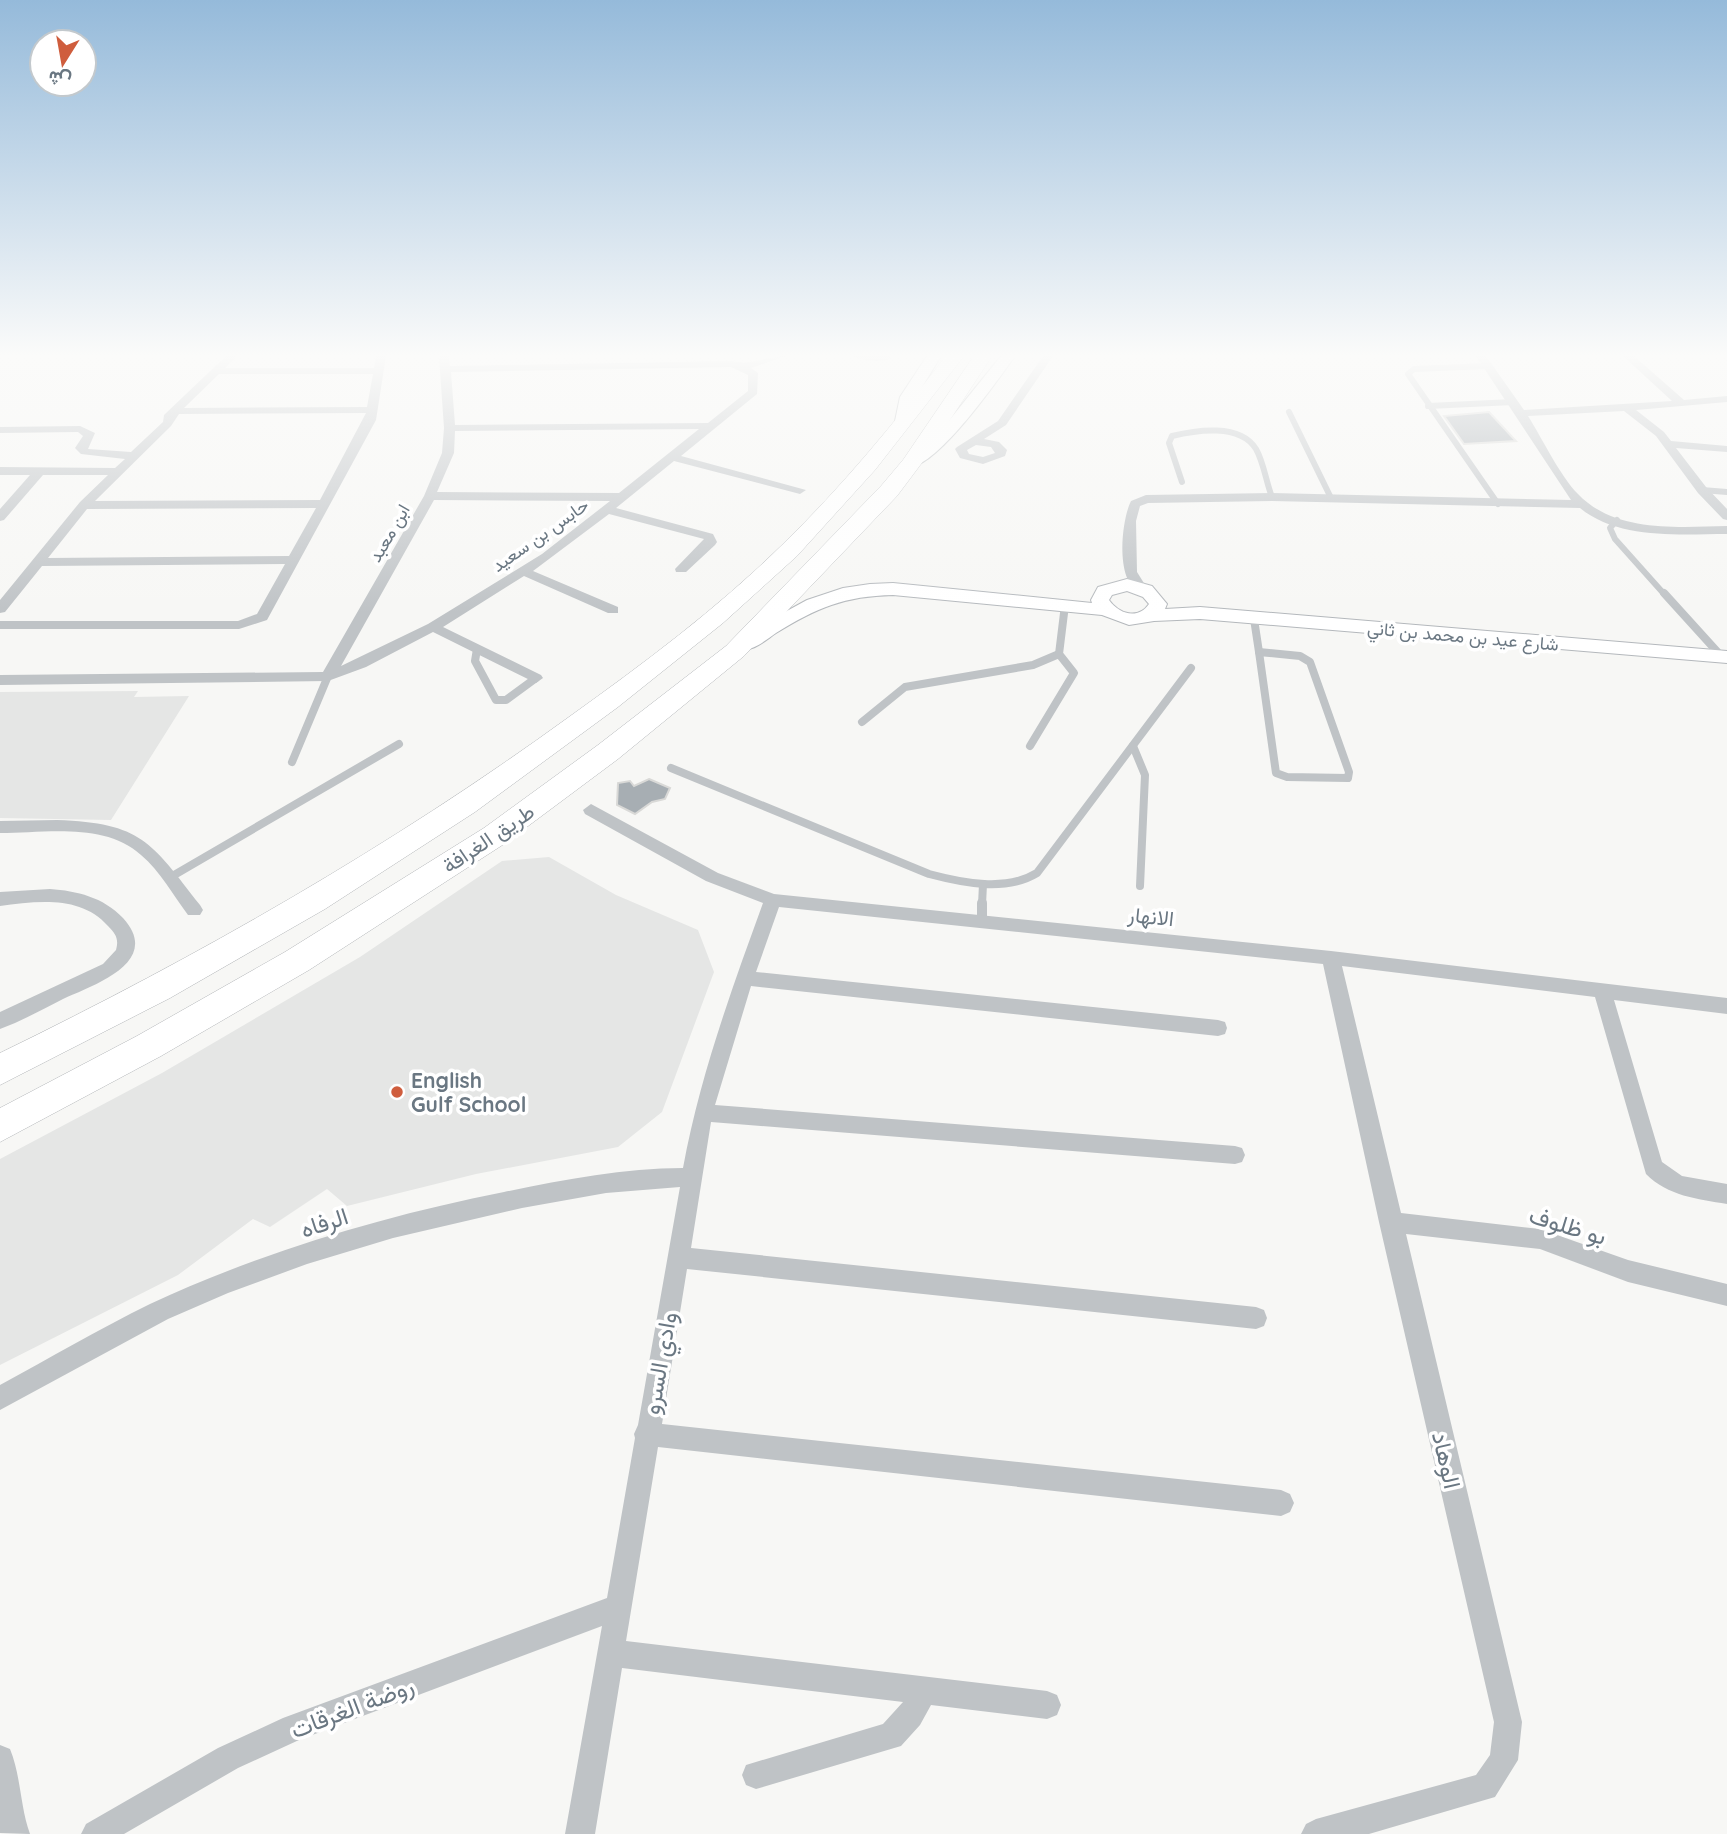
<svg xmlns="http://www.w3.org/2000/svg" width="1727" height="1834" font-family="Quicksand,Vazirmatn,sans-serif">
	<rect width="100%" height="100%" fill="#f7f7f5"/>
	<g fill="#e5e6e5">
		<path d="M138,691l-4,6 55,-1 -78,124 -111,-2v-126z"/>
		<path d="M549,857l67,38 82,35 16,42 -52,140 -44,35 -142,27 -129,32 -20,-17 -57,38 -17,-8 -75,56 -178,90v-206l162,-86 198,-116 142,-96z"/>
	</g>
	<g fill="#a7aeb3" stroke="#d9d9d7" stroke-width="2">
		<path d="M1489,412l27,29 -52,3 -20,-28z"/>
		<path d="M649,779l21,9 -5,11 -13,3 -17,12 -18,-9 1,-22 12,-2 4,5z"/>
	</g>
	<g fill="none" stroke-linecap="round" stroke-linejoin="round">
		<defs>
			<g id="secondary">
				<path d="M927,356h14l-25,41 -5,24 -3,3h-10l-3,-3 5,-24z"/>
				<path d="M1001,356h14c-16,22 -82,118 -110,111l-2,-3 2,-3 34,-28z"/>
				<path d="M1127,579l25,7 15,18 -2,5 35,-2 527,44v12l-527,-44 -46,2 -25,4 -27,-10 -209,-20c-48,1 -77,13 -117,38 -12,8 -24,20 -39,16l-3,-4 40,-27 33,-18 36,-12 27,-4 23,-1 199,20 -1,-3 7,-13zM1127,591l16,6 6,7c-11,16 -30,10 -40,-4l3,-5z"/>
			</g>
			<g id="highway">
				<path d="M946,356h18l-89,114 -78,86 -74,67 -105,84 -143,105 -150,97 -155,89 -170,87v-32c199,-97 390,-206 569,-336 74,-53 148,-108 213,-172 60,-58 113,-123 164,-189z"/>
				<path d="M974,356h18l-71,108 -24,32 -153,160 -126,103 -114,85 -195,126 -148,86 -161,86v-34l137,-72 148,-84 199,-124 114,-83 128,-99 155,-160 22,-26z"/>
			</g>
		</defs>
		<use href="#secondary" stroke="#b4b8bc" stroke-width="2"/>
		<use href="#highway" stroke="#b3b6b9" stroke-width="1"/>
		<g stroke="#bfc3c6" stroke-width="6">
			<path d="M1488,366l-74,3 -6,5 90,130"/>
			<path d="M1428,406l85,-4"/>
			<path d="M1289,412l42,86"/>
			<path d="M1182,482l-13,-39 3,-7c24,-6 68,-13 84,13 8,14 10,33 16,48"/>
			<path d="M1702,490l25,2"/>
			<path d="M1617,520l-7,8 5,11 50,56"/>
		</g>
		<g stroke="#bfc3c6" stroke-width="8">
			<path d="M1664,593l58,64"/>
			<path d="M1254,619l5,33"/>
			<path d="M477,649l-2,12 21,39h10l30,-22"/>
			<path d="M1259,652l41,4 10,6 39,110 -1,6 -61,-1 -11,-4z"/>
			<path d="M862,722l43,-35 128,-22 26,-11"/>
			<path d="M1030,746l44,-73 -15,-19 6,-49"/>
			<path d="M1133,746l12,29 -5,111"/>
			<path d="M292,762l36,-86"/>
			<path d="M671,768l258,106c34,9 77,18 108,-1l154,-205"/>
			<path d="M169,878l230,-134"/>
			<path d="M982,905l1,-21"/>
		</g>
		<path stroke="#bfc3c6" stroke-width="10" d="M982,921v-18"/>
		<g fill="#bfc3c6" fill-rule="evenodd">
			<path d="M226,356h11l-12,12h149l2,-12h10l-10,64 -109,200 -28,9h-239v-8h238l19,-7 28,-50 -243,2 -37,46 -5,1v-13l80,-98 28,-27h-65l-39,45 -4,1v-12l30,-34h-30v-8l115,1 10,-9 -44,-5 -6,-6 8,-12 -5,-4 -78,1v-6l80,-1 15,7 -7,16 43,3 32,-30 1,-7zM219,374h154l-6,33 -183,1zM366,413l-46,87 -225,1 76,-75 8,-12zM316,508l-27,48 -241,2 39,-49z"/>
			<path d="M439,356h10l1,10 282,-5c18,5 35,-5 54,-5l-35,12 7,5 -1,21 -76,62 125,34 -6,4 -126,-33 -58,47 97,26 4,8 -2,3 -29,27h-10l-1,-3 29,-30 -95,-25 -76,57 85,36v6h-10l-84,-37 -81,51 98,48 2,3 -7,5 -103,-51 -67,35 -38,14 -328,4v-10l323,-3 101,-176 18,-43 2,-25zM731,367l17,8v16l-40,32 -253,2 -4,-53zM699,429l-80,64 -182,-1 17,-39 1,-22zM434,500l176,1 -68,53 -114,70 -87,42z"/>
			<path d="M853,356h36l2,2c-8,5 -30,3 -38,-2z"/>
			<path d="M1043,356h10l-47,69 -22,14 15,3 8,8 -2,6 -22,8 -23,-6 -5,-9 2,-2 41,-26zM976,445l15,2 4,6 -12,4 -14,-3 -2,-4z"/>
			<path d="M1476,356h10l38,54 148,-9 -49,-45h11l50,44 43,-4v6l-91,8 28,22 7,9 56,5v6l-51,-4 30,39 21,22v11l-4,-1 -25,-26 -42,-57 -32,-25 -96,5c14,22 32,60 50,78 37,39 100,33 149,32v8c-47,0 -108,6 -147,-26l-308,-7 -124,2 -8,3 -4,15 1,51 10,16 -7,4c-25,-9 -19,-71 -9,-91l15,-6 126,-2 299,7z"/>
			<path d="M591,804l127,69 56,21 557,57 396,47v16l-113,-14 48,162 20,14 45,8v20c-30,-5 -59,-8 -81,-30l-51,-177 -253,-31 59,247 139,16 88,31 99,24v22l-99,-24 -88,-33 -134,-15 116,488 -4,38 -23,37 -126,37h-68l5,-10 10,-5 160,-44 14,-20 4,-33 -115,-500 -56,-258 -544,-57 -23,65 462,48 7,2 2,6 -2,6 -7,2 -467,-50 -36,119 520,41 7,2 3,7 -3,7 -7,2 -524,-42 -20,126 565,59 8,3 3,8 -3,8 -8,3 -569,-60 -25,155 619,66 9,4 4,9 -4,9 -9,4 -623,-69 -32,194 421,50 10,4 4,10 -4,10 -10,4 -116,-14 -11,20 -19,21 -145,43 -10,-4 -4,-10 4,-10 137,-41 20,-22 -281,-34 -27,166h-30l37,-208 -303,114 -61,28 -114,66h-43l5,-10 132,-76 65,-30 324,-120 28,-160 -1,-4 4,-9 42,-238 -74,6 -84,15 -129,30 -86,26 -79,29 -60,26 -168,91v-25c50,-27 99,-56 150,-81 112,-52 233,-88 354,-112 59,-12 119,-24 179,-24 17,-92 48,-177 80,-265l-57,-22 -121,-67 -2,-4z"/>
			<path d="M57,820c85,3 94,22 143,85l3,5 -3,5h-12c-15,-20 -28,-44 -47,-60 -36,-33 -96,-22 -141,-22v-12z"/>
			<path d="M50,889c27,2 53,8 73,29 40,44 -29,67 -60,81 -20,10 -41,22 -63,30v-17l103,-48 13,-14c3,-11 0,-16 -8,-24 -27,-31 -71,-25 -108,-20v-14z"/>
			<path d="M0,1745l10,4c11,27 10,57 20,85l-30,-1z"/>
		</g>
		<use href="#secondary" fill="#fff" fill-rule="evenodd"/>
		<use href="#highway" fill="#fff" fill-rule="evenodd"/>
	</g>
	<linearGradient id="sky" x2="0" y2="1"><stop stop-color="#95bada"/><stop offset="0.58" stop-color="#fbfbfa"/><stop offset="1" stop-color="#fbfbfa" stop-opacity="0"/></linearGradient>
	<rect width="1727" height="613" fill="url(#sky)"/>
	<circle fill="#cf5d3d" stroke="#fff" stroke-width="2.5" cx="397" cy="1092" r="7"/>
	<g text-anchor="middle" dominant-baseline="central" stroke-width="7" stroke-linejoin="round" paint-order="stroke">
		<g font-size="18" fill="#6a7782" stroke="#fff">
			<text transform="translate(389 533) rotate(-60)">ابن معبد</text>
			<text transform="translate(540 535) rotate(-35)">حابس بن سعيد</text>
			<text transform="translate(1463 636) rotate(5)">شارع عيد بن محمد بن ثاني</text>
		</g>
		<g font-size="21" fill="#6a7782" stroke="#fff">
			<text transform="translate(488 838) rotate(-34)">طريق الغرافة</text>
			<text transform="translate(1151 916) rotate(6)">الانهار</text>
		</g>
		<g font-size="21" font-weight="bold" fill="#6a7782" stroke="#fff" text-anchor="start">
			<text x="411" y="1080">English<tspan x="411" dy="24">Gulf School</tspan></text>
		</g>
		<g font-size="24" fill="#6a7782" stroke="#fff">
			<text transform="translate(324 1222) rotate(-18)">الرفاه</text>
			<text transform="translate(1568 1225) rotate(17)">بو ظلوف</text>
			<text transform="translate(659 1363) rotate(-80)">وادي السرو</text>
			<text transform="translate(1447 1460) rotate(77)">الوهاد</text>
			<text transform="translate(352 1707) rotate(-21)">روضة الغرقات</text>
		</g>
	</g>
	<g transform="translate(63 63) rotate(191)"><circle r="33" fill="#ffffff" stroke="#c3c9cd" stroke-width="2"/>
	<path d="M0-5L12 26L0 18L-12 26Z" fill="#cf5d3d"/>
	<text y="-10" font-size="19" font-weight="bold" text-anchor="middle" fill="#6a7782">ش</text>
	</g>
</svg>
